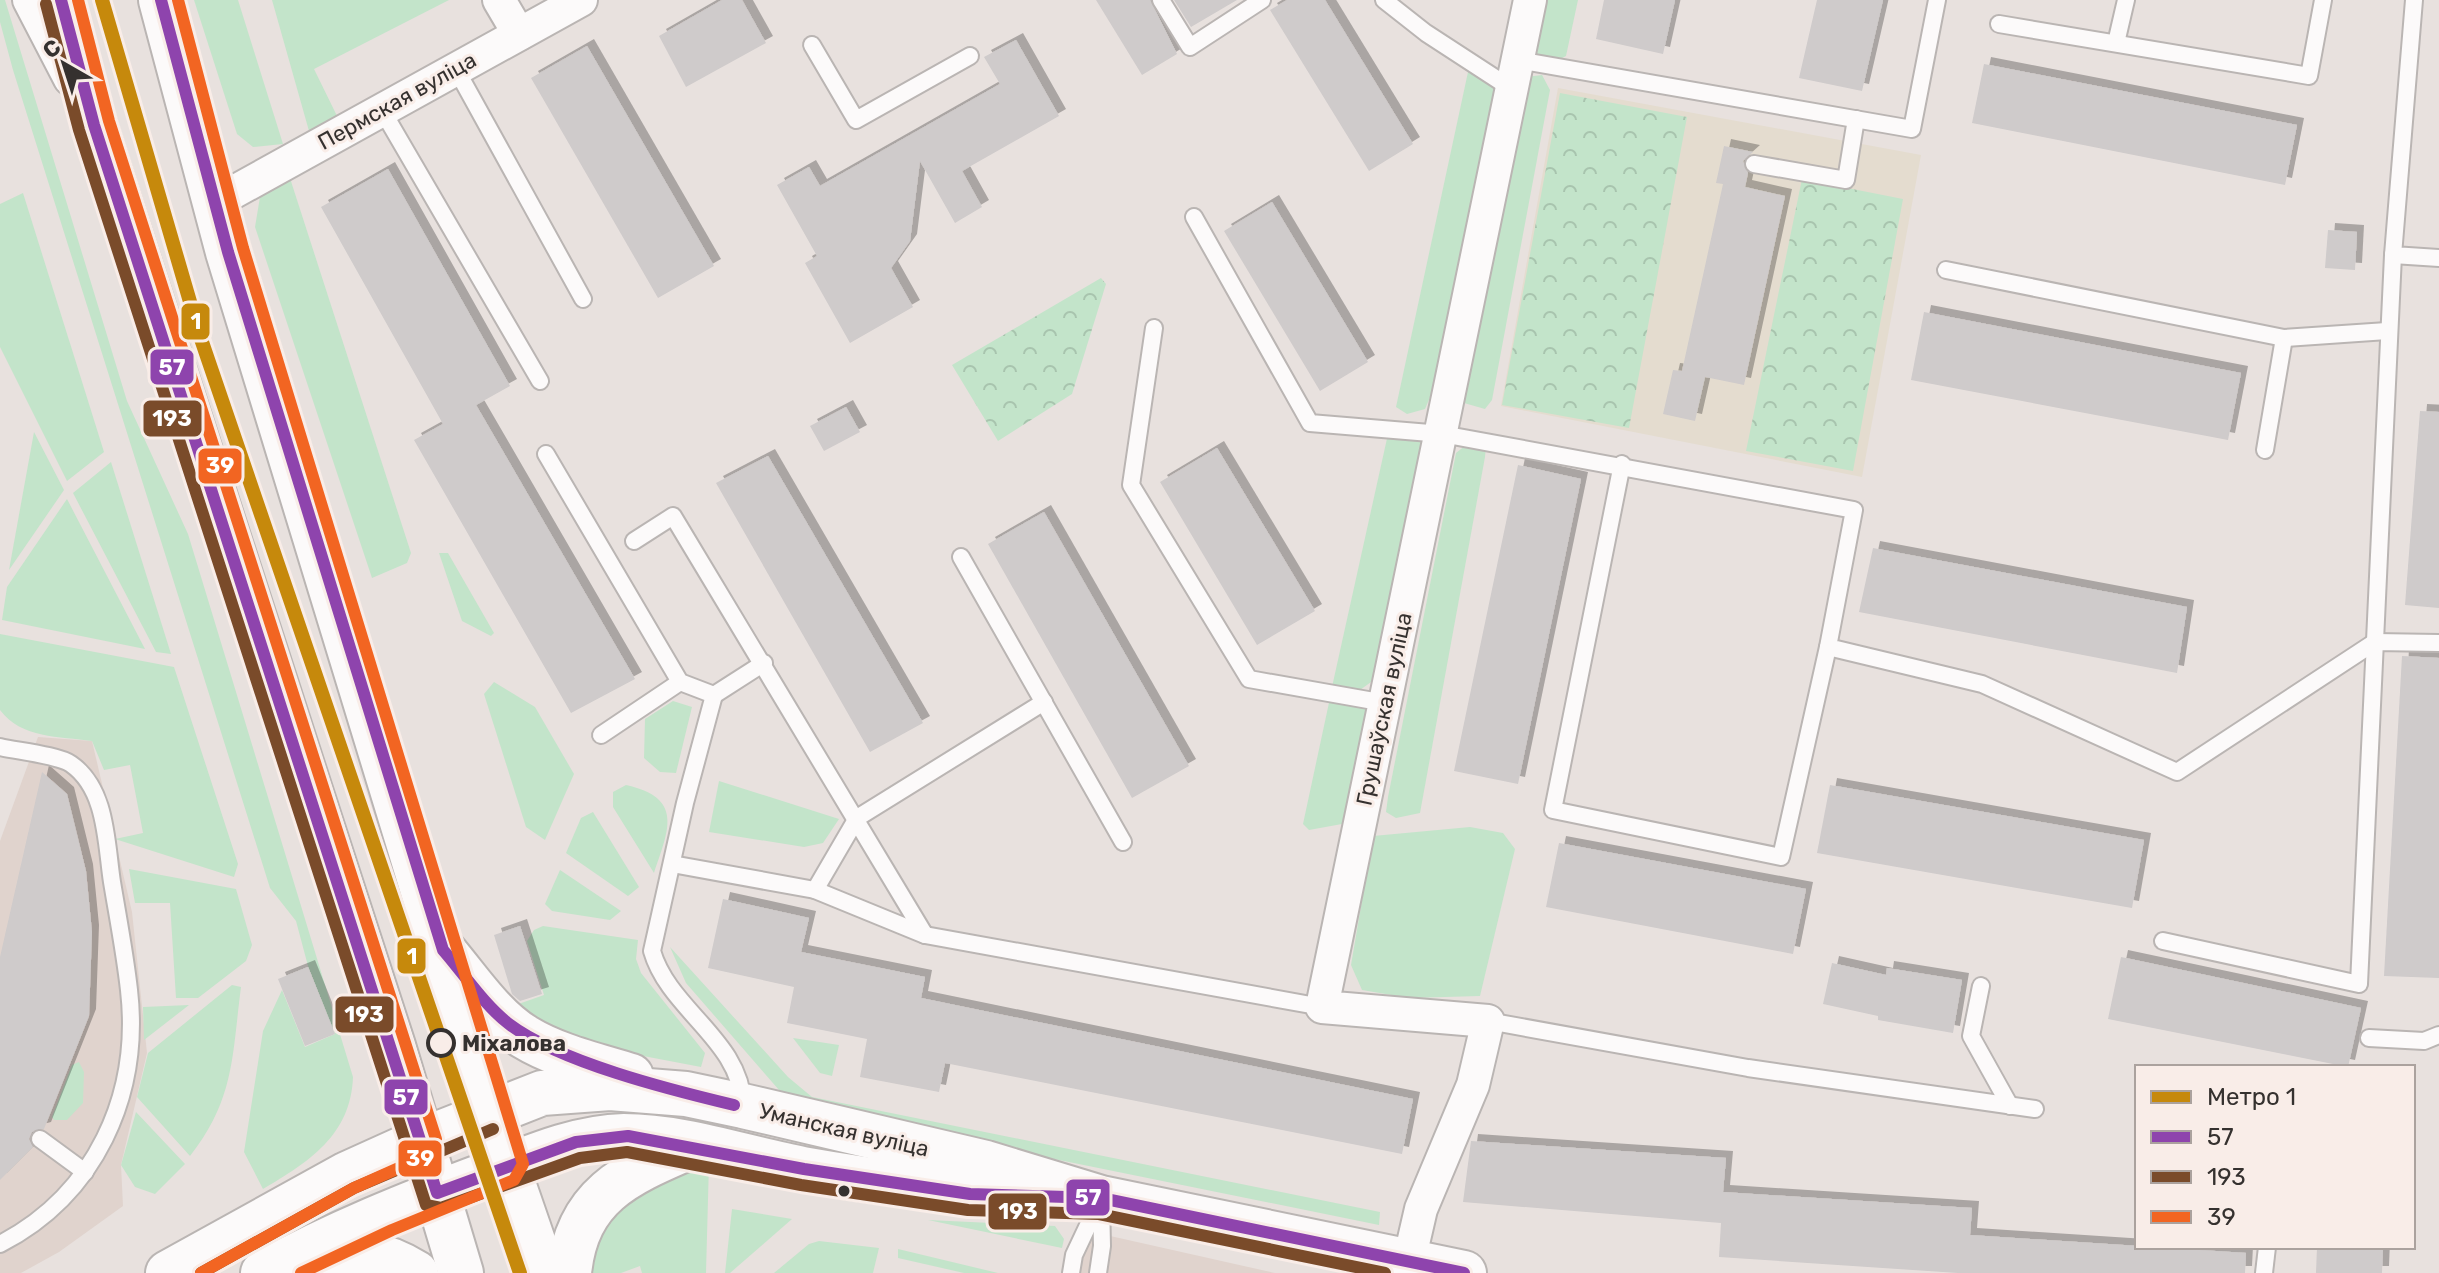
<svg xmlns="http://www.w3.org/2000/svg" width="2439" height="1273" font-family="Rubik,sans-serif">
	<defs>
		<pattern id="park-crowns" width="20" height="18" patternUnits="userSpaceOnUse" patternTransform="scale(2)"><rect width="20" height="18" fill="#c3e4ca"/><path d="M2 6a3 3 0 1 1 6 0M12 15a3 3 0 1 1 6 0" fill="none" stroke="#a8c4ae"/></pattern>
		<filter id="shadow"><feDropShadow dx="7" dy="-7" stdDeviation="0" flood-color="#0004"/></filter>
	</defs>
	<rect width="100%" height="100%" fill="#e8e1de"/>
	<g fill="#e0d3cd">
		<path d="M38,737l54,4 40,171 15,141 -26,112 2,41 -64,46 -38,21h-21v-432z"/>
		<path d="M1088,1231l187,42h-195z"/>
	</g>
	<path fill="#e4dccf" d="M1558,88l363,67 -59,322 -361,-71z"/>
	<g fill="#c3e4ca">
		<path d="M0,0h5l122,401 61,133 165,543c-2,58 -44,85 -90,112l-19,-37 19,-121 19,-41 23,57 30,-13 -27,-68 -12,-45 -26,-33 -257,-818 -13,-48z"/>
		<path d="M194,0h44l45,144 -30,3 -16,-13z"/>
		<path d="M272,0h177l-135,69 24,49 -29,13z"/>
		<path d="M1547,0h31l-12,56 -12,6 -19,-9z"/>
		<path d="M1468,72l19,8 12,12 -68,303 -6,14 -18,5 -11,-7z"/>
		<path d="M1542,75l8,15 -58,310 -7,9 -21,-6 3,-25 59,-301z"/>
		<path d="M288,172l123,381 -4,10 -35,15 -117,-351 5,-30z"/>
		<path d="M23,193l81,259 -37,29 -67,-134v-143z"/>
		<path d="M34,432l30,58 -55,80z"/>
		<path d="M1388,434l38,7 -37,175 -18,66 -11,8 -20,1 -8,-4z"/>
		<path d="M1466,445l20,1 -1,11 -65,356 -24,5 -10,-6 2,-15 68,-344z"/>
		<path d="M111,462l60,192 -15,-2 -83,-159z"/>
		<path d="M67,499l78,150 -143,-29 5,-33z"/>
		<path d="M439,553h9l46,80 -3,3 -29,-15z"/>
		<path d="M0,634l174,33 64,197 -4,13 -119,-38 28,-6 -13,-68 -26,5 -12,-29c-33,-5 -70,-2 -92,-31z"/>
		<path d="M494,682l41,25 39,67 -29,66 -19,-13 -42,-133z"/>
		<path d="M1330,698l34,8 3,7 -25,111 -33,6 -6,-6z"/>
		<path d="M673,701l19,6 -16,66 -16,-1 -16,-14 1,-39z"/>
		<path d="M719,781l120,38 -16,24 -19,4 -95,-15z"/>
		<path d="M626,785c59,13 42,46 28,88l-41,-66v-15z"/>
		<path d="M593,812l46,75 -11,9 -62,-43 15,-35z"/>
		<path d="M1470,827l33,6 12,16 -35,147 -71,2 -47,-8 -11,-25 22,-129z"/>
		<path d="M129,869l107,20 16,56 -6,16 -48,37h-22l-6,-95h-35z"/>
		<path d="M560,870l61,41 -11,9 -58,-9 -7,-7z"/>
		<path d="M543,926l95,14 -2,19 5,14 64,80 -4,14 -147,-28 -44,-32 34,-12 -17,-54 7,-11z"/>
		<path d="M670,947l118,130 24,20 568,115 -1,13 -570,-116 -30,-19 -93,-107z"/>
		<path d="M232,985l9,2c-9,68 -6,112 -51,169l-53,-59 11,-44z"/>
		<path d="M189,1005l-45,35 -1,-33z"/>
		<path d="M793,1038l46,7 -7,31 -12,-3z"/>
		<path d="M79,1062l5,10 -1,31 -16,17h-13l-2,-3 20,-52z"/>
		<path d="M136,1112l49,52 -30,30 -20,-7 -14,-22z"/>
		<path d="M709,1163l-3,110h-64l-2,-7 -19,7h-29v-35l36,-54z"/>
		<path d="M732,1209l60,10 -62,54h-5z"/>
		<path d="M928,1220l127,6 9,13 -2,9z"/>
		<path d="M819,1241l60,7 -6,25h-99l35,-29z"/>
		<path d="M898,1249l100,24h-34l-66,-15z"/>
	</g>
	<g fill="url(#park-crowns)">
		<path d="M1560,93l127,24 -58,311 -127,-23z"/>
		<path d="M1802,179l101,20 -50,272 -107,-20z"/>
		<path d="M1101,278l5,6 -34,110 -74,47 -46,-76z"/>
	</g>
	<g fill="#cfcbcb" filter="url(#shadow)">
		<path d="M722,0h20l24,43 -80,44 -27,-51z"/>
		<path d="M1096,0h54l27,54 -35,21z"/>
		<path d="M1174,0h63l-46,27z"/>
		<path d="M1287,0h38l88,144 -44,27 -99,-161z"/>
		<path d="M1604,0h71l-12,54 -67,-15z"/>
		<path d="M1817,0h66l-21,91 -63,-13z"/>
		<path d="M1016,40l43,76 -97,55 20,36 -27,16 -35,-62 -10,80 -19,27 22,39 -63,36 -45,-80 12,-7 -40,-71 32,-18 11,19 180,-102 -16,-27z"/>
		<path d="M587,46l127,220 -56,32 -127,-220z"/>
		<path d="M1984,64l313,61 -12,60 -313,-62z"/>
		<path d="M1724,146l29,6 -10,9 5,12 -3,14 40,9 -41,189 -39,-8 -10,44 -32,-7 10,-44 9,1 41,-187 -7,-1z"/>
		<path d="M388,169l122,217 -34,19 159,274 -64,34 -157,-273 29,-16 -122,-217z"/>
		<path d="M1272,202l96,160 -48,29 -96,-160z"/>
		<path d="M2328,230l29,2 -2,38 -30,-2z"/>
		<path d="M1924,312l317,61 -13,67 -317,-60z"/>
		<path d="M846,407l14,25 -36,19 -14,-25z"/>
		<path d="M2420,411l19,1v196l-34,-3z"/>
		<path d="M1217,448l98,163 -58,34 -97,-163z"/>
		<path d="M768,456l155,267 -53,29 -154,-269z"/>
		<path d="M1518,465l63,14 -63,305 -64,-13z"/>
		<path d="M1044,512l145,254 -57,32 -144,-254z"/>
		<path d="M1873,548l314,59 -10,66 -318,-61z"/>
		<path d="M2402,656l37,2v320l-55,-2z"/>
		<path d="M42,772l25,22 19,77 6,61 -3,84 -45,113 -12,3 -3,7 4,8 -33,33v-223z"/>
		<path d="M1830,785l314,55 -12,68 -315,-55z"/>
		<path d="M1559,843l247,46 -13,65 -247,-47z"/>
		<path d="M723,899l86,19 -8,34 124,25 -4,21 492,101 -11,55 -457,-91 -6,29 -79,-15 7,-38 -80,-16 7,-36 -86,-19z"/>
		<path d="M520,926l22,68 -22,7 -8,-7 -18,-59z"/>
		<path d="M2121,957l240,51 -13,59 -240,-48z"/>
		<path d="M1832,963l54,12 1,-7 75,12 -9,53 -75,-13v-4l-55,-12z"/>
		<path d="M308,967l27,67 -30,12 -27,-67z"/>
		<path d="M1471,1141l255,17 -3,34 249,16 -2,27 276,18 -1,20h-287l-239,-16 2,-34 -258,-21z"/>
		<path d="M2317,1247h66l-1,26h-66z"/>
	</g>
	<g fill="none" stroke-linecap="round" stroke-linejoin="round">
		<defs>
			<g id="lane">
				<path d="M1161,0l29,47 72,-47"/>
				<path d="M1384,0l42,33 86,56"/>
				<path d="M2414,0l-21,255 46,3"/>
				<path d="M1999,24l310,52 14,-76"/>
				<path d="M2116,43l10,-43"/>
				<path d="M812,45l44,75 114,-64"/>
				<path d="M1518,60l394,69 25,-129"/>
				<path d="M456,69l127,230"/>
				<path d="M382,110l158,271"/>
				<path d="M1754,164l92,16 10,-61"/>
				<path d="M1194,217l116,206 132,11 412,76 -26,137 154,37 195,88 198,-130 64,1"/>
				<path d="M1946,270l338,68 103,-7"/>
				<path d="M1154,328l-23,157 118,194 136,24"/>
				<path d="M2265,450l19,-112"/>
				<path d="M546,454l134,228 34,13 -29,108 -33,148c17,59 89,89 91,154"/>
				<path d="M1622,464l-69,346 228,47 47,-210"/>
				<path d="M634,541l39,-25 252,419"/>
				<path d="M961,557l162,285"/>
				<path d="M714,695l50,-32"/>
				<path d="M601,735l79,-53"/>
				<path d="M0,747c17,4 58,8 71,17 36,25 35,79 41,118 6,36 13,72 17,108 12,106 -34,205 -129,254"/>
				<path d="M672,864l143,26 110,45 397,72"/>
				<path d="M815,890l42,-72 187,-116"/>
				<path d="M2163,941l196,43 34,-729"/>
				<path d="M1981,986l-10,50 39,70"/>
				<path d="M1488,1021l260,47 287,41"/>
				<path d="M2369,1038l55,3 15,-6"/>
				<path d="M40,1139l45,33"/>
				<path d="M1071,1273l3,-18 26,-55"/>
				<path d="M1098,1273l4,-27 -1,-46"/>
				<path d="M2264,1273l3,-26"/>
			</g>
			<g id="street">
				<path d="M29,0l41,79"/>
				<path d="M499,0l20,34"/>
				<path d="M214,203l367,-203"/>
				<path d="M1409,1261l12,-52 52,-124 15,-64 -166,-14 208,-1007"/>
			</g>
			<g id="secondary">
				<path d="M443,950c25,29 49,67 82,87 31,19 71,28 106,39"/>
				<path d="M313,1258c39,-10 69,-6 103,15"/>
				<path d="M168,1273l179,-99 73,-33 122,-48 68,-5 76,6 57,12 243,57 115,35 363,75"/>
				<path d="M263,1273c70,-39 147,-70 222,-98 44,-17 91,-38 139,-39 59,0 121,22 179,33 80,14 160,25 241,28"/>
			</g>
			<g id="primary">
				<path d="M61,0l33,125 299,921 68,227"/>
				<path d="M161,0l67,252 279,914 37,107"/>
				<path d="M569,1273c8,-79 58,-99 123,-127"/>
			</g>
		</defs>
		<use href="#lane" stroke="#bab5b3" stroke-width="20"/>
		<use href="#street" stroke="#bab5b3" stroke-width="36"/>
		<use href="#secondary" stroke="#bab5b3" stroke-width="48"/>
		<use href="#primary" stroke="#bab5b3" stroke-width="48"/>
		<use href="#lane" stroke="#fcfafa" stroke-width="16"/>
		<use href="#street" stroke="#fcfafa" stroke-width="32"/>
		<use href="#secondary" stroke="#fcfafa" stroke-width="44"/>
		<use href="#primary" stroke="#fcfafa" stroke-width="44"/>
		<defs>
			<g id="bus-1">
				<path d="M61,0l33,125 343,1068 139,-51 52,-6 176,33 166,25 131,4 363,75"/>
				<path d="M161,0l67,252 215,698c21,24 41,55 66,74 50,38 162,66 225,81"/>
			</g>
			<g id="bus-2">
				<path d="M46,4l33,126 347,1075 15,3 139,-50 47,-6 174,33 167,25 131,4 286,59"/>
				<path d="M201,1273l153,-85 139,-59"/>
			</g>
			<g id="bus-3">
				<path d="M78,0l31,121 327,1018 -8,16 -74,33 -153,85"/>
				<path d="M178,0l65,248 280,916 -9,16 -122,50 -91,43"/>
			</g>
		</defs>
		<use href="#bus-1" stroke="#f9ede8" stroke-width="18"/>
		<use href="#bus-2" stroke="#f9ede8" stroke-width="18"/>
		<use href="#bus-3" stroke="#f9ede8" stroke-width="18"/>
		<use href="#bus-1" stroke="#8e44ad" stroke-width="12"/>
		<use href="#bus-2" stroke="#7a4b2a" stroke-width="12"/>
		<use href="#bus-3" stroke="#f26522" stroke-width="12"/>
		<defs>
			<path id="metro-1" d="M102,0l98,336 320,937"/>
		</defs>
		<use href="#metro-1" stroke="#f9ede8" stroke-width="20"/>
		<use href="#metro-1" stroke="#c6890c" stroke-width="14"/>
	</g>
	<circle fill="#f9ede8" stroke="#35312f" stroke-width="4" cx="441" cy="1043" r="13"/>
	<circle fill="#35312f" stroke="#f9ede8" stroke-width="3" cx="844" cy="1191" r="7"/>
	<g text-anchor="middle" dominant-baseline="central" stroke-width="6" stroke-linejoin="round" paint-order="stroke">
		<g font-size="22" fill="#35312f" stroke="#f9ede8">
			<text transform="translate(397 101) rotate(-29)">Пермская вуліца</text>
			<text transform="translate(1384 709) rotate(-78)">Грушаўская вуліца</text>
			<text transform="translate(844 1130) rotate(13)">Уманская вуліца</text>
		</g>
		<g font-size="22" font-weight="bold" fill="#35312f" stroke="#f9ede8" text-anchor="start">
			<text x="462" y="1043">Міхалова</text>
		</g>
	</g>
	<g stroke="#f9ede8" stroke-width="3">
		<rect x="180" y="302" width="31" height="39" rx="8" fill="#c6890c"/>
		<rect x="149" y="348" width="46" height="38" rx="8" fill="#8e44ad"/>
		<rect x="142" y="399" width="61" height="39" rx="8" fill="#7a4b2a"/>
		<rect x="197" y="447" width="46" height="38" rx="8" fill="#f26522"/>
		<rect x="396" y="937" width="31" height="38" rx="8" fill="#c6890c"/>
		<rect x="334" y="995" width="61" height="39" rx="8" fill="#7a4b2a"/>
		<rect x="383" y="1078" width="46" height="38" rx="8" fill="#8e44ad"/>
		<rect x="397" y="1139" width="46" height="39" rx="8" fill="#f26522"/>
		<rect x="1065" y="1178" width="46" height="39" rx="8" fill="#8e44ad"/>
		<rect x="987" y="1192" width="61" height="39" rx="8" fill="#7a4b2a"/>
	</g>
	<g font-size="22" text-anchor="middle" font-weight="bold" fill="#fff">
		<text x="196" y="329">1</text>
		<text x="172" y="375">57</text>
		<text x="172" y="426">193</text>
		<text x="220" y="473">39</text>
		<text x="412" y="964">1</text>
		<text x="364" y="1022">193</text>
		<text x="406" y="1105">57</text>
		<text x="420" y="1166">39</text>
		<text x="1088" y="1205">57</text>
		<text x="1018" y="1219">193</text>
	</g>
	<rect x="2135" y="1065" width="280" height="184" fill="#f9ede8" stroke="#aba29e" stroke-width="2"/>
	<rect x="2151" y="1091" width="40" height="12" fill="#c6890c" stroke="#aba29e" stroke-width="2"/>
	<text x="2207" y="1105" font-size="24" fill="#35312f">Метро 1</text>
	<rect x="2151" y="1131" width="40" height="12" fill="#8e44ad" stroke="#aba29e" stroke-width="2"/>
	<text x="2207" y="1145" font-size="24" fill="#35312f">57</text>
	<rect x="2151" y="1171" width="40" height="12" fill="#7a4b2a" stroke="#aba29e" stroke-width="2"/>
	<text x="2207" y="1185" font-size="24" fill="#35312f">193</text>
	<rect x="2151" y="1211" width="40" height="12" fill="#f26522" stroke="#aba29e" stroke-width="2"/>
	<text x="2207" y="1225" font-size="24" fill="#35312f">39</text>
	<g transform="translate(64 64) rotate(321)" stroke="#f9ede8" stroke-width="6" paint-order="stroke">
	<path d="M0-6L14 30L0 20L-14 30Z" fill="#35312f"/>
	<text y="-12" font-size="22" font-weight="bold" text-anchor="middle" fill="#35312f">С</text>
	</g>
</svg>
